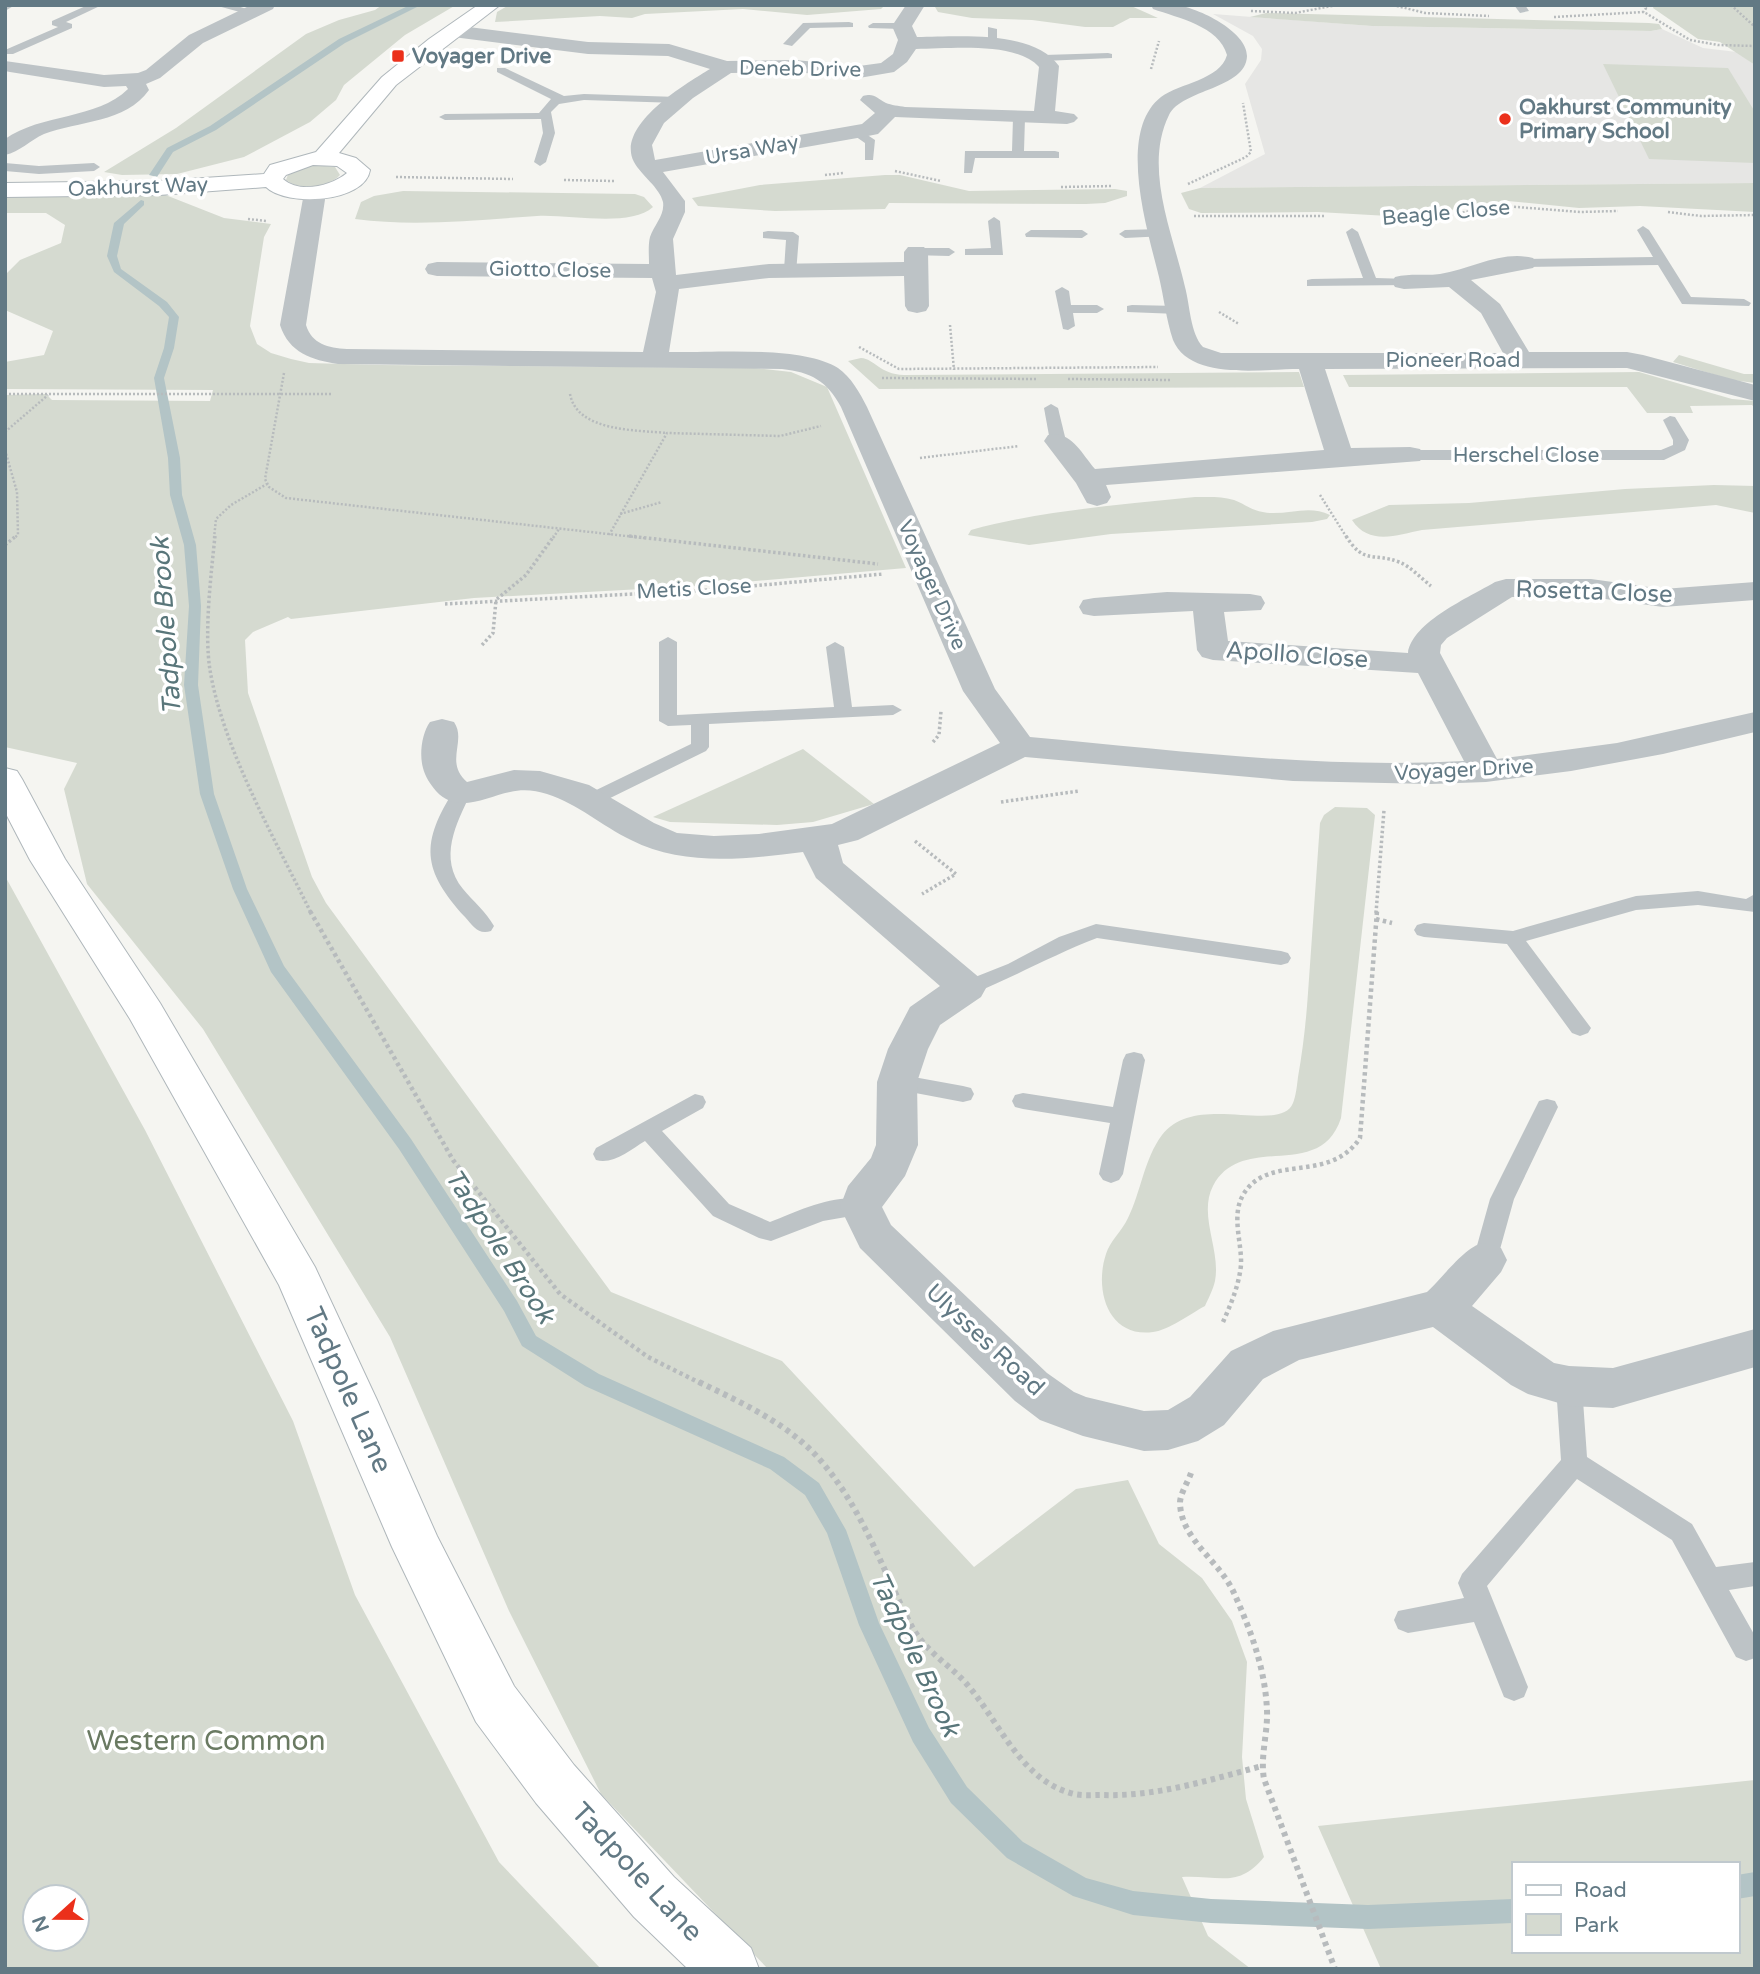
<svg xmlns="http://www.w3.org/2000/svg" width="1760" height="1974" font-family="'Varela Round',sans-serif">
	<rect width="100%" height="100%" fill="#f5f5f1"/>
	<path fill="#e6e6e4" d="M1213,14l159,12 279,5 11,-2 41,19 34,4 18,13v118l-555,5 65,-34 -20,-70 16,-24 1,-11 -9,-13z"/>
	<g fill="#d5dad0" fill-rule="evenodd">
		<path d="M382,5h74l-51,30 -61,50 -8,15 -26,22 -66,35 -67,17 -55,1 -18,-3 72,-44 130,-94 33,-14 36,-10z"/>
		<path d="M509,5l375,1 -3,3 -74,6 -64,-6 -98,5 -13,4 -32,-2 -105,6 2,-10z"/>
		<path d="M955,5h174l29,13h-28l-17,9h-28l-53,-7 -60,-2 -34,-6 -3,-5z"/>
		<path d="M1654,5h101v60l-35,-23 -22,-3 -45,-31z"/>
		<path d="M1266,13l383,10 10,1 3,5 -11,2 -279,-5 -122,-9z"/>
		<path d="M1603,64l125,4 27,44v51l-106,-4z"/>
		<path d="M315,165l20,2 5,8c-12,13 -40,16 -54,5l3,-8z"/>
		<path d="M885,175h15l69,16 146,-2 12,2v5l-22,7 -19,1 -197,-1 -4,6 -110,2 -77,-5 -6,-8 68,-13z"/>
		<path d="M1755,183v29l-115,-6 -61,2 -71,-7 -102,16 -88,-5 -117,1 -12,-4 -8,-16 19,-5z"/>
		<path d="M403,191l232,3 9,3 9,10c-23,21 -85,7 -116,9 -61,4 -121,11 -182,3l6,-17 13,-6z"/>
		<path d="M163,194l61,24 47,6 -7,13 -14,89 7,18 14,9 20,6 18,4 71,2 375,3 36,4 36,15 79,181 -208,18 -224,12 -183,21 -3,-2 -35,15 -8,8 3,53 64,184 14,26 285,389 171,69 192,206 102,-78 52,-9 31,64 43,34 30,43 15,41 -5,95 4,42 18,58c-25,32 -47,18 -82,20l26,59 43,33h-483l-167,-175 -92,-183 -119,-274 -187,-308 -116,-145 -23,-95 13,-26 -72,-16v-352l41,-1 6,6 158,1 3,-11 -208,-1v-27l39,-7 9,-24 -48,-21v-35l15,-15 41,-17 4,-18 -19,-12h-41v-17z"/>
		<path d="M1679,355l65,19h11v9l-23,-3 -59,-18z"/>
		<path d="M861,358c14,1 18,16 43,17l395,-3 5,15 -425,2 -31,-28z"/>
		<path d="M1639,372l93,27 23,2v7l-3,-3 -62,1 3,7h-46l-20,-26h-278l-6,-12z"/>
		<path d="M1714,485l41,1v27l-39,-8 -294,25c-25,5 -53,16 -70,-10l37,-15 80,-2 156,-14z"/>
		<path d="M1195,497c13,0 26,-1 39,3 13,5 19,12 36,13 21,1 40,-8 60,2l-3,4 -15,3 -201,12 -82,11 -61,-10 3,-5c73,-20 149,-25 224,-33z"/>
		<path d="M803,749l71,55 -61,18 -36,3 -107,-3 -17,-5z"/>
		<path d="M1335,807l32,1 8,7 -34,303c-21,65 -99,13 -128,68 -15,29 8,64 2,95 -2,9 -7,18 -10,25 -15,8 -36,24 -52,26 -45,6 -59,-42 -47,-78 4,-13 16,-23 22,-36 13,-26 16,-59 34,-83 33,-44 118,0 131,-32 3,-7 4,-18 5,-26 5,-28 8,-55 10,-84 4,-57 8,-113 12,-170l4,-8z"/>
		<path d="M5,876l140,254 148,291 62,174 144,267 102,107h-596zM35,1897h42v42h-42z"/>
		<path d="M1755,1780v189h-374l-63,-143zM1513,1864h224v87h-224z"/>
	</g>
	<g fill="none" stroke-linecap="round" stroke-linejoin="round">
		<g fill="#b3c4c6" fill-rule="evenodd">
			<path d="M410,5h11l-76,38 -129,87 -43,22 -16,25 -8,-2 18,-27 43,-22 129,-87z"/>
			<path d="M141,200l3,1v4l-20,19 -7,32 4,13 46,33 12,15 -5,31 -10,30 16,80 2,37 14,50 5,61 -3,79 16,109 33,95 37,77 127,173 106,162 19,35 63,38 185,83 35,26 27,47 33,93 50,105 38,59 56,55 63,36 47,13 78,8 157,6 145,-6v24l-145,6 -157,-6 -78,-8 -60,-19 -66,-38 -56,-55 -38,-61 -54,-117 -32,-92 -22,-38 -35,-26 -185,-83 -63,-40 -18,-35 -105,-162 -128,-177 -38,-83 -33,-95 -16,-109 5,-79 -5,-61 -14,-50 -2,-37 -14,-80 10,-30 5,-31 -10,-11 -45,-34 -7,-16 7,-33z"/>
			<path d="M1755,1872v24l-18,3v-24z"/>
		</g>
		<defs>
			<g id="secondary">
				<path d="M478,5h22l-104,80 -57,68 17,5 14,12c-5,33 -84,37 -104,17l-107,8 -154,2v-14l154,-2 105,-7 6,-9 46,-13 66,-75 47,-38zM313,165l24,1 10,7c-16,13 -47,21 -64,6l3,-4z"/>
				<path d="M5,768l12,3 5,8 43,80 95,144 155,264 62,133 60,136 77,150 60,79 100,112 77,71 8,21h-71l-54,-52 -98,-114 -60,-81 -84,-175 -113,-262 -149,-266 -100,-159 -25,-48z"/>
			</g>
		</defs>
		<use href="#secondary" stroke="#afb7bb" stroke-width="2"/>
		<g stroke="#b7bbbd" stroke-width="2.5" stroke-dasharray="2 2" stroke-linecap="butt">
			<path d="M1393,5l32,8 64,3"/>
			<path d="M1643,5l3,3 -2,4"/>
			<path d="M1731,5l24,22"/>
			<path d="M1251,11l44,2 42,-8"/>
			<path d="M1554,17l90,-5 46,28 28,5 37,1"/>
			<path d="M1151,69l8,-28"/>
			<path d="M895,171l46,10"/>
			<path d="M825,175l19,-2"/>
			<path d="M396,177l117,2"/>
			<path d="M564,180l50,1"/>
			<path d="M1188,184l58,-27 5,-5 -8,-49"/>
			<path d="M1061,187l51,-1"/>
			<path d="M1668,212l33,4 54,-1"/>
			<path d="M1194,216h131"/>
			<path d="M248,219l19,2"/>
			<path d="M1383,219l44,-1 77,-12 76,6 38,-1"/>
			<path d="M1219,312l20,12"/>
			<path d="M950,325l4,45"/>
			<path d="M859,347l40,22 259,-2"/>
			<path d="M284,373l-19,106 4,8 17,11 358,40"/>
			<path d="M882,378l156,1"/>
			<path d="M1068,379l103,1"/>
			<path d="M5,394h328"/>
			<path d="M570,394c7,38 67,36 97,39"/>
			<path d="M5,432l43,-37"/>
			<path d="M5,450l12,42 1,43 -4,3"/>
			<path d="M920,458l99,-12"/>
			<path d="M1320,495l27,43"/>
			<path d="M620,514l42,-12"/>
			<path d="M609,535l58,-102 113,3 41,-10"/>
			<path d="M214,538l2,-19 15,-14 36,-21"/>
			<path d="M553,538l6,-9"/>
		</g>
		<g stroke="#b7bbbd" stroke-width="3.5" stroke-dasharray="2.5 2.5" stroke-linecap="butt">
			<path d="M215,536c-4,39 -11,97 -5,134 13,79 66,171 101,243"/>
			<path d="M629,536l249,28"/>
			<path d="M1346,536c18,29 27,16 53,26 11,4 23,17 32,24"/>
			<path d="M5,545l11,-9"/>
			<path d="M497,599l29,-24 28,-39"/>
			<path d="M445,604l263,-14 175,-16"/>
			<path d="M482,645l11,-12 3,-33"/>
			<path d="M933,742l6,-7 2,-24"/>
			<path d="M1001,802l78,-11"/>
			<path d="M915,841l41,33 -34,20"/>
			<path d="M1376,913l8,-103"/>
		</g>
		<g stroke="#b7bbbd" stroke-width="4.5" stroke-dasharray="3.5 3.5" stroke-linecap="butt">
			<path d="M310,911l143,249 107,134 88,63 54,27"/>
			<path d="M1376,919l16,4"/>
			<path d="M1223,1322c8,-18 16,-37 18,-57 1,-23 -10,-49 2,-70 25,-43 86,-10 117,-57l17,-227"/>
		</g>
		<g stroke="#b7bbbd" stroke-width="6" stroke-dasharray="4.5 4.5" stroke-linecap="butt">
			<path d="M699,1382c45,22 95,44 127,85 39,48 57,104 85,158 13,25 36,38 54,57 34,38 55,99 109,112 9,2 19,1 27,1 55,2 108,-15 161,-29"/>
			<path d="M1191,1473c-3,9 -11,21 -11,30 1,37 40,58 54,90 17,38 31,75 33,117 1,23 -7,46 -3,69l71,190"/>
		</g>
		<g fill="#bdc3c6" fill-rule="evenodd">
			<path d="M88,5h14l-36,17 6,2v4l-59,26h-8v-4l53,-23 -6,-2v-4z"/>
			<path d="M214,5h20l22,7 -5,3z"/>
			<path d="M1514,5h11l4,6 -9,2z"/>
			<path d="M849,22l4,1v4l-43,1 -18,18 -9,-2 20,-21z"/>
			<path d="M873,23h29l5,3 -5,3 -33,-1 -1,-2z"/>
			<path d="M988,27l9,2v18l-9,-2z"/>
			<path d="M1108,53l4,1v4l-68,3 -5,-3 5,-3z"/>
			<path d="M497,68h8l59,28 20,-2 94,3 6,3 -6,3 -94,-3 -25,4 -8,8 4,21 -9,29 -6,4 -6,-4 9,-29 -2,-14 -96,1 -6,-3 6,-3 94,-1 12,-14 -54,-27z"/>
			<path d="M1019,115l6,3 -1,33h31l4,1v6h-84l-3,15h-8l1,-22h47l1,-33z"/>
			<path d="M852,130h8l15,10 -2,20h-8v-17l-13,-9z"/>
			<path d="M5,163l34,3 55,-3 6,4 -6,4 -55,3 -34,-3z"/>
			<path d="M994,217l6,4 3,34h-38v-6l26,-1 -3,-27z"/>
			<path d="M1643,226l6,4 42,67 53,2 7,4 -2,3 -67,-2 -24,-39 -133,2 -7,-4 7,-4 128,-2 -16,-27z"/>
			<path d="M1352,228l6,4 18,46 33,1v6l-102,1v-6l5,-1 51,-1 -17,-46z"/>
			<path d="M1161,229l6,4 -1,3 -41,2 -6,-4 6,-4z"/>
			<path d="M1031,230h51l6,4 -6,4 -56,-1 -1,-3z"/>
			<path d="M768,231l25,1 6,4 -3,37 -5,1 -7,-4 2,-30 -23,-2v-6z"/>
			<path d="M916,248h33l6,4 -6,4 -38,-1v-6z"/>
			<path d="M1062,287l7,4 2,14h26l7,4 -7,4h-24l2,13 -7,4 -5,-1 -8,-38z"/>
			<path d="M1132,305l46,1 7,4 -7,4 -51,-2v-6z"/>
			<path d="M1051,404l7,4 8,33 -8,5 -8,-5 -6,-33z"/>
			<path d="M1670,416l5,1 14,23 -4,10 -21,10h-254l-8,-5 8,-5h251l12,-5v-5l-10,-20z"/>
			<path d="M668,637l9,5v73l157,-8 -8,-60 9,-5 9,5 8,60 41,-2 9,5 -9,5 -184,9v23l-3,4 -108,53h-14l-2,-4 2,-4 107,-52v-19l-23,1 -9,-5v-79z"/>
			<path d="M462,787l9,6c-15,31 -33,65 -8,96 10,12 23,23 31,37l-3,5c-13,4 -18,-5 -26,-14 -43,-47 -45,-74 -10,-128z"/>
			<path d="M1698,891l48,8 9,-5v18l-57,-7 -62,5 -110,31 65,87 -3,5 -8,3 -8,-3 -65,-89 -83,-7 -7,-2 -3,-5 3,-5 7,-2 89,8 123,-35z"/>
			<path d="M1096,924l185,27 7,2 3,5 -3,5 -7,2 -184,-27c-42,16 -81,38 -123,55l-7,2 -7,-2 -4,-5 4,-5 48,-19 51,-27z"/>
			<path d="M1134,1052l8,2 3,6 -22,114 -4,6 -8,3 -8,-3 -4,-6 11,-51 -87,-14 -8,-2 -3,-6 3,-6 8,-2 90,14 10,-47 3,-6z"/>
			<path d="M897,1074l66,12 8,2 3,6 -3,6 -8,2 -74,-14 -3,-6 3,-6z"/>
			<path d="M695,1094l8,2 3,6 -3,6 -41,23 67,73 41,18c29,-11 68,-31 99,-21l4,6 -4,6 -46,8 -52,20 -12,-3 -46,-22 -68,-75c-15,9 -32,24 -49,19l-3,-6 3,-6z"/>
			<path d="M1547,1099l8,2 3,6 -44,92 -17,61 -4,7 -8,3 -8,-3 -4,-7 17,-61 49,-98z"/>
			<path d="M1569,1375l9,3 4,8 5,71 105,67 24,43 39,-5v24l-26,4 26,46v22l-9,3 -10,-4 -64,-117 -95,-61 -90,107 41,101 -4,10 -10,4 -10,-4 -30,-75 -66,11 -10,-4 -4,-9 4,-9 66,-13 -6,-15 4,-9 99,-114 -5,-74 4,-8z"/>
		</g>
		<g fill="#bdc3c6" fill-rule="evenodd">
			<path d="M5,5h10l-10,6z"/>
			<path d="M251,5h24l-2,4 -70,34 -43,35 -14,6 3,6c-23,33 -71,31 -105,44 -14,6 -24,18 -39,21v-16c37,-26 91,-19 123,-50l-2,-3 -22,1 -94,-15 -5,-1v-10l99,14 34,-2 8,-3 43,-35z"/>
			<path d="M906,5h19l-13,21 5,11c40,0 116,-8 142,29l-4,45 19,3 4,4 -4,4 -7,2 -172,-7 -17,17 -15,3 -200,35 22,29v11l-12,27 3,36 93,-11 135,-2v-10l4,-5h16l4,5 1,54 -3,5 -9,2 -9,-2 -3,-5 -1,-30 -135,2 -90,11 -10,63c43,1 133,-7 169,16 13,9 22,25 29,39l128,282 35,48c144,13 289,32 434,24l-46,-88 -205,-13 -11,-3 -5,-7 -4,-39 -99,5 -11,-2 -4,-7 4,-7 11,-2 73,-6 83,2 11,2 4,7 -4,7 -37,2 4,29 180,12c4,-31 62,-56 87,-71l11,-3h85l72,10 92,-7v18l-92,7 -72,-10h-79l-65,41 -6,7 -1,8 57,106 120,-16 138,-31v20l-92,22 -92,17 -85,11 -55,2 -138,-3 -268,-24 -167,83 -20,5 5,18 138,116 5,9 -5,9 -41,28 -12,24 -11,33 1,63 -13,31 -23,31 9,18 156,148 27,19 12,5 58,14 24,-1 22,-13 41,-46 42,-20 154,-39c14,-12 40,-49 58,-49 4,0 11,3 16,5l6,12 -6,12 -29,34 82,57 15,3 44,2 142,-39v38l-142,41 -44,-2 -41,-12 -17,-9 -78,-58 -134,33 -36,19 -39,46 -26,16 -30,9 -24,1 -61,-15 -43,-16 -25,-19 -155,-153 -20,-41 8,-21 23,-28 5,-13 1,-63 11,-33 22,-42 30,-21 -124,-108 -13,-26c-57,7 -119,15 -172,-12 -29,-14 -53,-36 -84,-46 -12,-4 -25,-5 -37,-2 -25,5 -52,23 -74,-1 -6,-7 -11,-15 -13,-23 -4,-14 -1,-35 7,-46l12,-3 12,3c13,19 -10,40 13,60l47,-12 26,1 49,14 65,38 23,10 37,3 45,-2 73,-10 168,-81 -37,-52 -122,-284c-14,-26 -30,-35 -59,-38l-444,-5c-26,-4 -49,-11 -58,-39l24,-132 3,-5h16l3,5 -20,132c6,19 22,23 41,24l296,3 13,-60 -4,-14 -215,-2 -9,-2 -3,-5 3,-5 9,-2 212,2c0,-9 -1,-19 1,-27 4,-12 15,-22 13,-35 -3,-14 -22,-27 -29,-40 -19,-36 51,-78 76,-93l-42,-13 -80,-2 -135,-17 -10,-6 3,-4 7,-2 135,17 81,2 58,17 68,-1 64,6 22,-3 12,-9 5,-14 -6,-14zM916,49c33,0 100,-8 123,18l-5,44 -129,-4c-6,-1 -14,-2 -19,-4 -10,-5 -11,-10 -23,-7l-3,4 15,13 -13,11 -207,36 -3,-15 12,-22 29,-25 38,-25 64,-1 64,6 35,-6 13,-10z"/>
			<path d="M1151,5c8,0 18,-1 26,0 21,3 70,26 70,51 -1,33 -65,33 -78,59 -26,53 4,119 16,172 5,18 5,46 18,60l18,6h282l-22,-40 -32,-26 -45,2 -9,-2 -3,-5 3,-5c15,-4 30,-1 45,-3 31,-5 62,-24 93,-16l4,5 -4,5 -62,12 29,24 29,48h98l16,3 112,30v16l-128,-33 -302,1 26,79 59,-1 10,2 4,6 -4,6 -314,24 5,12 -4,6 -10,3 -10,-3 -11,-20 -32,-42 4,-6c23,-5 33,18 47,34l229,-19 -25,-81c-37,0 -109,12 -126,-29 -7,-21 -9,-42 -14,-63 -11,-45 -43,-145 2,-180 19,-14 59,-17 66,-42 -8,-29 -49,-37 -74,-46z"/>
		</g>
		<use href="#secondary" fill="#fff" fill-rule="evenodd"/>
	</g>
	<g fill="#eb301b" stroke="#fff" stroke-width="2.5">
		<rect x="391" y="49" width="14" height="14" rx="3.5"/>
		<circle cx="1505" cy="119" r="7"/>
	</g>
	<g text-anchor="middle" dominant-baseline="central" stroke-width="7" stroke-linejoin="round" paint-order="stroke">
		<g font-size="21" font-weight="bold" fill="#627984" stroke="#fff" text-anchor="start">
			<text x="412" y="56">Voyager Drive</text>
			<text x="1519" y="107">Oakhurst Community<tspan x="1519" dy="24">Primary School</tspan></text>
		</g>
		<g font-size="21" fill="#627984" stroke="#fff">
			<text transform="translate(800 69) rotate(1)">Deneb Drive</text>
			<text transform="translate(752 150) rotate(-10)">Ursa Way</text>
			<text transform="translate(138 187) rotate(-2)">Oakhurst Way</text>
			<text transform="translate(1446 213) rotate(-5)">Beagle Close</text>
			<text transform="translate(550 270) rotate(1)">Giotto Close</text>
			<text x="1453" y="360">Pioneer Road</text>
			<text x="1526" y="455">Herschel Close</text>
			<text transform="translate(932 585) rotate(66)">Voyager Drive</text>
			<text transform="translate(694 589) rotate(-3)">Metis Close</text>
			<text transform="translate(1464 770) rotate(-3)">Voyager Drive</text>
		</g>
		<g font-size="24" fill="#627984" stroke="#fff">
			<text transform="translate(1594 592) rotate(2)">Rosetta Close</text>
			<text transform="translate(1297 655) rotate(4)">Apollo Close</text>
			<text transform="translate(985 1340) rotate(43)">Ulysses Road</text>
		</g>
		<g font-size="26" font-style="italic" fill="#59767a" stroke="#fff">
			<text transform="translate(166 626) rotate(-94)">Tadpole Brook</text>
			<text transform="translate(500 1246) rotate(57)">Tadpole Brook</text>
			<text transform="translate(915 1654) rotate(65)">Tadpole Brook</text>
		</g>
		<g font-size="28" fill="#627984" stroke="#fff">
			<text transform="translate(348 1390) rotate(66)">Tadpole Lane</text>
			<text transform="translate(637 1872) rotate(47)">Tadpole Lane</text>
		</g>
		<g font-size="28" fill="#6a7a62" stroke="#fff">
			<text x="206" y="1741">Western Common</text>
		</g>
	</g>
	<rect width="1760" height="1974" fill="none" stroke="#627984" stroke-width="14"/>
	<rect x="1512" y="1862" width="228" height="91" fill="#ffffff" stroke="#c0c9ce" stroke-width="2"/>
	<rect x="1526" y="1885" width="35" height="10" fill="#ffffff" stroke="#c0c9ce" stroke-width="2"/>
	<text x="1574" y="1897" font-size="21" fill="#627984">Road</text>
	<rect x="1526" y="1914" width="35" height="21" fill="#d5dad0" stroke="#c0c9ce" stroke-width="2"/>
	<text x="1574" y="1932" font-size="21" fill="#627984">Park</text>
	<g transform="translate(56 1918) rotate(249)"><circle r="33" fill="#ffffff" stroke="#c0c9ce" stroke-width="2"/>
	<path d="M0-5L12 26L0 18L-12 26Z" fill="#eb301b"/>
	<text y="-10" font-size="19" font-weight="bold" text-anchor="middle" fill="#627984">N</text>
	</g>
</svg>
